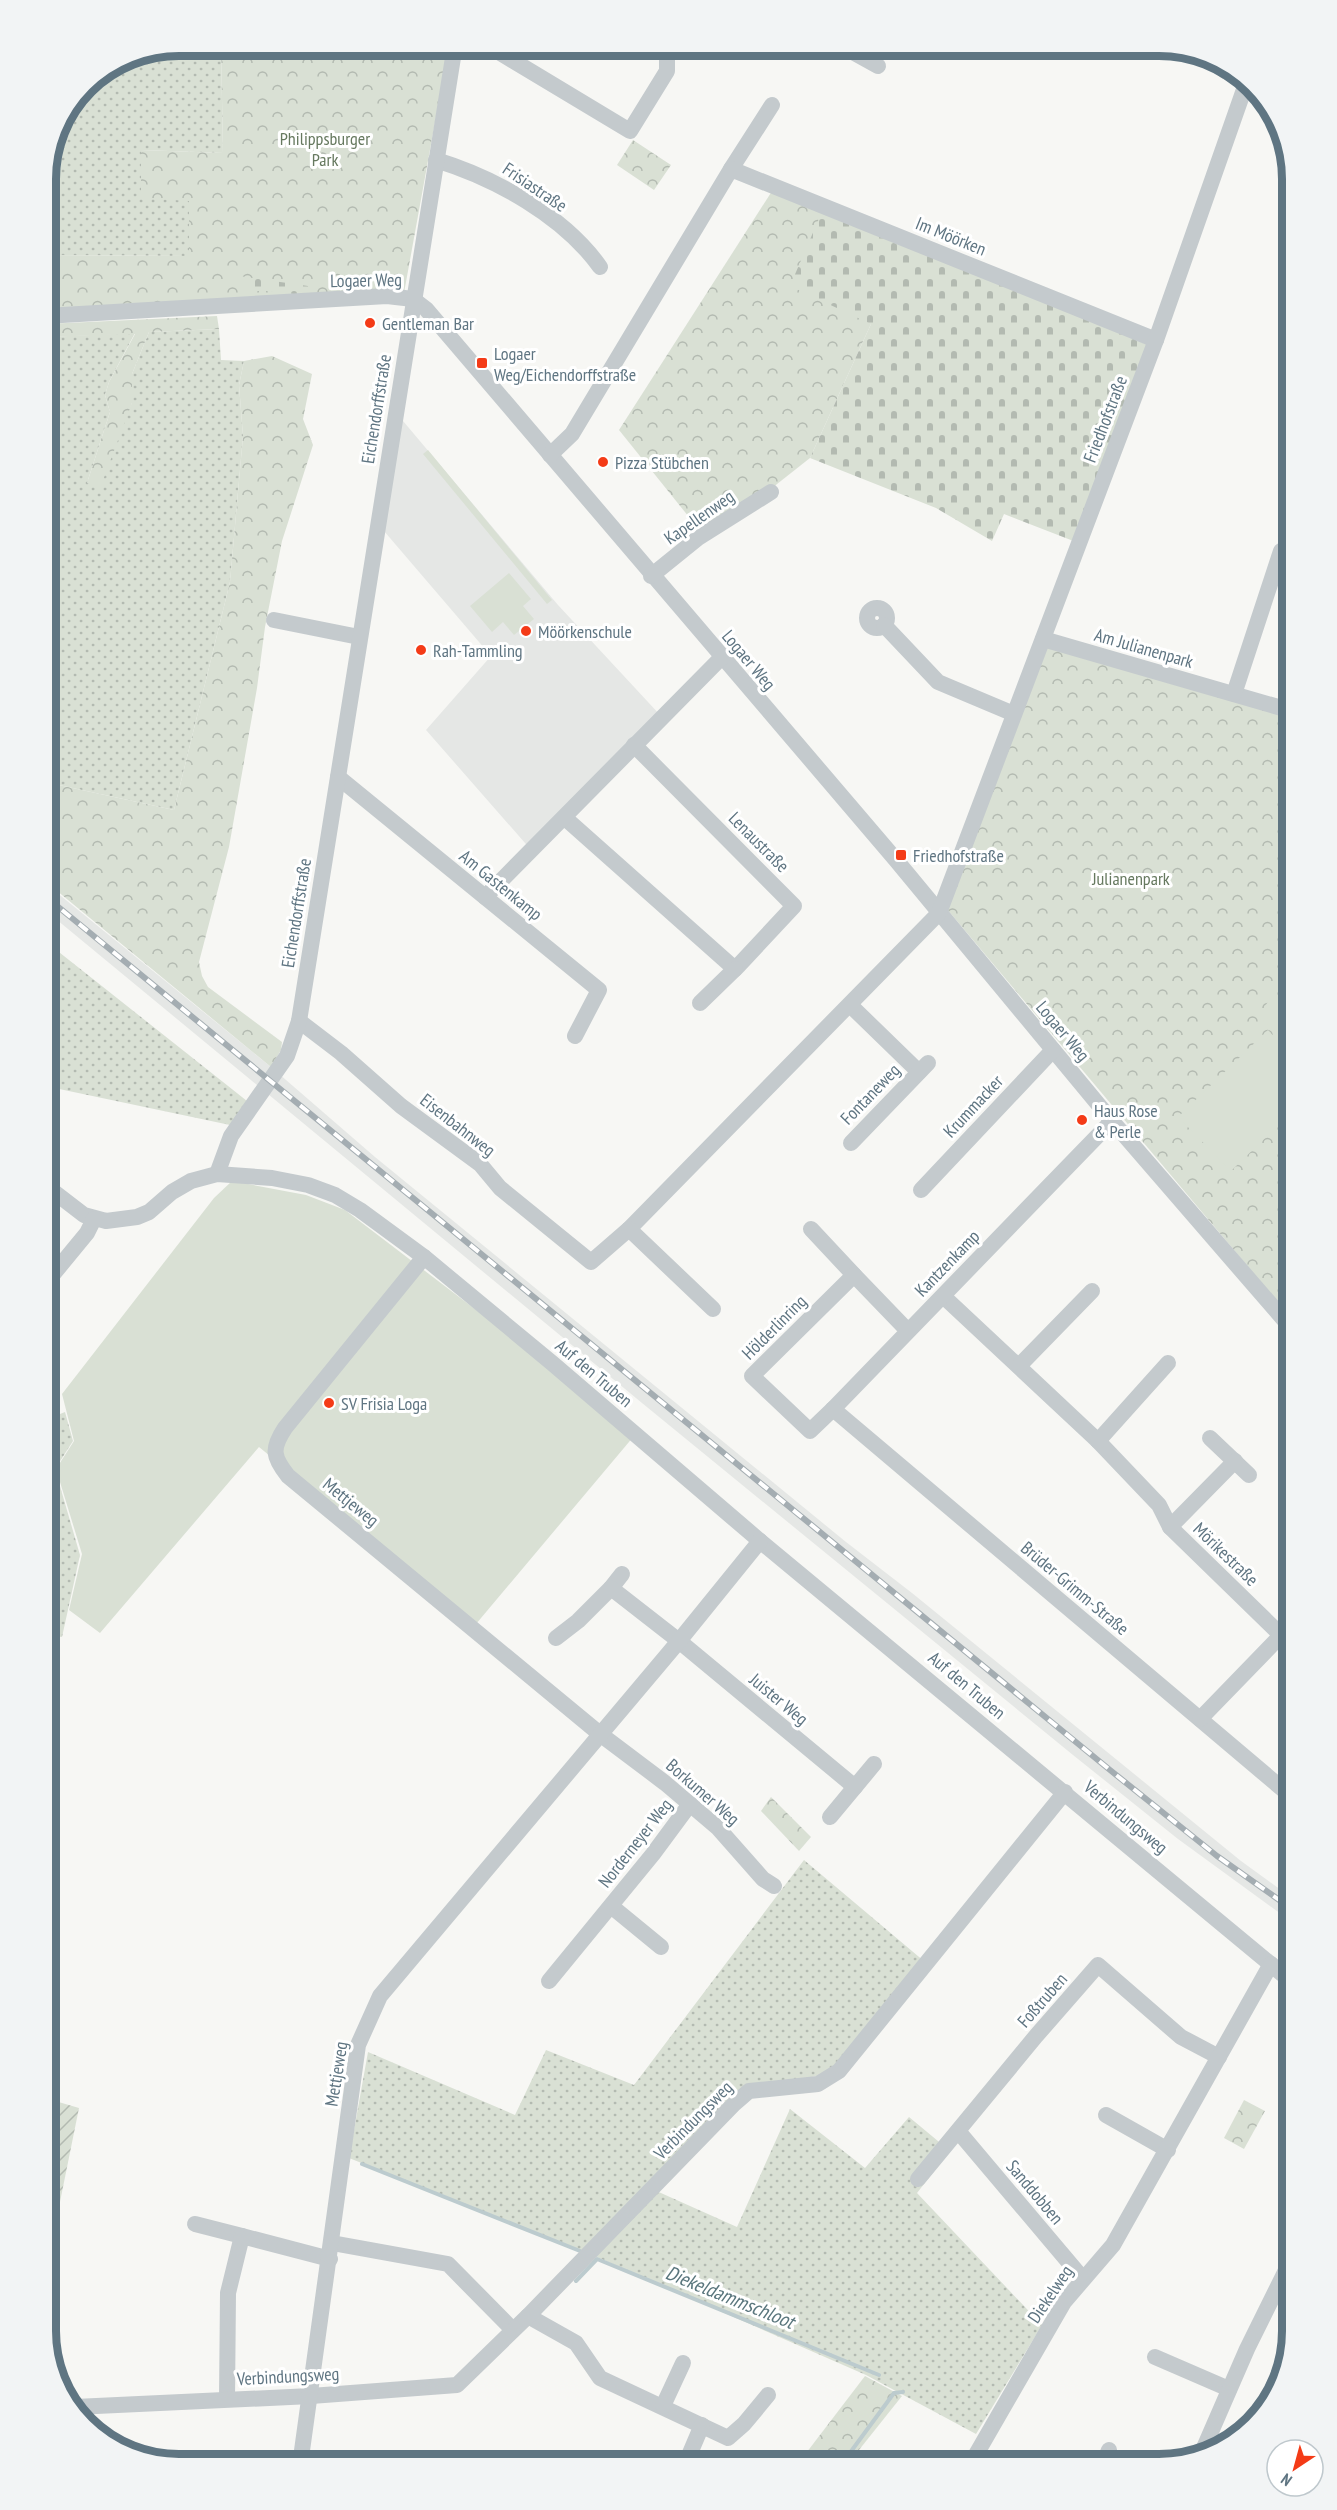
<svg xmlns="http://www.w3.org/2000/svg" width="1337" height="2510" font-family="'PT Sans Narrow',sans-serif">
	<defs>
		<pattern id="grass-dots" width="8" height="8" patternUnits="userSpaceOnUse" patternTransform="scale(1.5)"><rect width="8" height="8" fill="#d9e0d4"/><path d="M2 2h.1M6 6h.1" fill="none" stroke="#b3bab1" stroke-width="1.8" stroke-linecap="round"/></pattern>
		<pattern id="forest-crowns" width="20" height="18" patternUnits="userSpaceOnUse" patternTransform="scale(1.5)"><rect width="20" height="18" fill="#d9e0d4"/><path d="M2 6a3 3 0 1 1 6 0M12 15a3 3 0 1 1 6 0" fill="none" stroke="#b3bab1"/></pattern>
		<pattern id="cemetery-stones" width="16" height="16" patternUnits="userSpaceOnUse" patternTransform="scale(1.5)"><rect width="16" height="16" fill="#d9e0d4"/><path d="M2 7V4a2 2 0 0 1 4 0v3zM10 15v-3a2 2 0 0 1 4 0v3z" fill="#b3bab1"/></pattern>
		<pattern id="garden-furrows" width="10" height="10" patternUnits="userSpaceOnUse" patternTransform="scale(1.5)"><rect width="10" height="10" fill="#d9e0d4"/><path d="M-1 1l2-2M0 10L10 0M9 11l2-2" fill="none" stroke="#b3bab1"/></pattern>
	</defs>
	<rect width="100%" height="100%" fill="#f7f7f4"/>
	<g fill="#e5e7e5">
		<path d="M398,415l160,190 103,111 -129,135 -106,-121 65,-74 -107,-125z"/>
		<path d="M45,883l226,184 104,90 471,385 66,51 329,268 51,37v24l-114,-83 -105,-84 -431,-352 -597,-493z"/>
	</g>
	<g fill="url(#grass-dots)">
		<path d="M178,45h43l2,108 -82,-3 48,50v56l-144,-1v-85l10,-43 29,-43 43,-29z"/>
		<path d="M219,329l2,31 23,1 -5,24 4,51 -13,146 -56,228 -129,-28v-445l90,-4 -26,49 -4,13 5,17 -23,71 45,-80v-29l17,-42z"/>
		<path d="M45,941l202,160 -17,24 -185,-39c0,-25 -2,-52 0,-77 1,-11 9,-21 0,-32z"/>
		<path d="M65,1412l8,29 -18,28 25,86 -18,82 -17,-2v-46l4,-2 -1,-56 -3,-20v-91z"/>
		<path d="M804,1860l121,102 -86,109 -90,20 -97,98 85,38 53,-118 75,59 44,-51 41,34 -33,42 125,132 -66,109 -110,-59 -276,-121 -241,-96 19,-106 147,63 31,-65 88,35z"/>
	</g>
	<g fill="url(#forest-crowns)">
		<path d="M221,45h228l-45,248 -359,19v-57l144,1v-55l-48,-3v-48l82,3z"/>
		<path d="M633,140l38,25 -17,25 -37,-25z"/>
		<path d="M774,188l50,19 47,117 -61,134 -38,30 -71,44 -82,-102z"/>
		<path d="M217,316l2,13 -70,3 -17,42v29l-32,85 -13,-5 23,-71 -5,-17 4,-13 26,-48 -90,3v-13z"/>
		<path d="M272,356l40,18 -9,45 10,26 -31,96 -17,86 -8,61 -28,159 -30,115 3,14 6,11 74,55 -1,8 -10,17 -226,-186v-99l129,28 56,-228 13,-146 -4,-51 5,-24z"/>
		<path d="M1046,644l246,71v604l-346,-411z"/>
		<path d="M771,1797l40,40 -12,14 -38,-40z"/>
		<path d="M1244,2100l21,11 -21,38 -20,-11z"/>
		<path d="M865,2376l37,20 -55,69h-50z"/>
	</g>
	<g fill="url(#cemetery-stones)">
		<path d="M824,207l324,138 -72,197 -72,-28 -12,27 -56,-33 -126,-50 61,-134 -81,-38z"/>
		<path d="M239,276l69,10 1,10 -38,-5h-30z"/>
	</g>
	<path fill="url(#garden-furrows)" d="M45,2098l34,10 -34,168z"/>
	<g fill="#d9e0d4">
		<path d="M428,450l124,150 -5,4 -124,-150z"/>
		<path d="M509,573l22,26 -8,7 11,13 -20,16 -11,-13 -11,10 -22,-26z"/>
		<path d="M1271,997l21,15v19l-5,7 -29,-21z"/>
		<path d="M1268,1030l24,26v56l-61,59 -53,-54z"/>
		<path d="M232,1181l74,14 39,15 202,154 87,72 -158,188 -217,-177 -159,186 -31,-23 13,-56 -26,-85 18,-28 -12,-47 152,-196z"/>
	</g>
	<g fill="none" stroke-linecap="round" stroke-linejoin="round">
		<g stroke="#bccbce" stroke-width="4">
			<path d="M362,2164l218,87"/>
			<path d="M576,2281l21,-22 282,116"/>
			<path d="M841,2465l53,-72 9,-1"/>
		</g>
		<defs>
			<path id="major" d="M1228,68l15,8"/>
		</defs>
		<use href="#major" stroke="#b7bdc0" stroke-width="24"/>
		<g stroke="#c4cacd" stroke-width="16">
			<path d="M487,45l143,86 37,-60v-16l-17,-10"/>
			<path d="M840,45l38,21"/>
			<path d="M436,160c59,18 128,56 164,107"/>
			<path d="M731,169l41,-64"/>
			<path d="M45,316l342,-20 26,3 13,10 470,551 216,261 180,208"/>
			<path d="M550,455l22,-21 159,-265 425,171"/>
			<path d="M651,576l47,-38 73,-46"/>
			<circle cx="877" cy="618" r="10"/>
			<path d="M274,620l85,17"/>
			<path d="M884,625l54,57 76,32"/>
			<path d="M1043,639l249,72"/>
			<path d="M1234,694l47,-143"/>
			<path d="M338,777l261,213 -24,46"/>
			<path d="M565,818l170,151 4,-4 55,-59 -160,-161"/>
			<path d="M485,897l237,-240"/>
			<path d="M700,1003l35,-34"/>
			<path d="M850,1005l69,67"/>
			<path d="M299,1021l42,32 60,53 79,58 20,24 91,74 38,-33 310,-316 217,-573 91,-259"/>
			<path d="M851,1143l77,-80"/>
			<path d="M217,1174l14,-38 56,-80 12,-35 156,-976"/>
			<path d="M45,1185l39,30 22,6 31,-4 12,-5 23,-20 19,-11 26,-7 55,4 36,7 27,10 25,15 64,47 128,106 208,178 532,441"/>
			<path d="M921,1190l132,-140"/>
			<path d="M629,1229l84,80"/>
			<path d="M811,1229l43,46"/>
			<path d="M424,1257l-139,171c-14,21 -12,29 3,48l312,258 65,49 53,45 45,51 11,7"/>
			<path d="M45,1284l42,-51 7,-14"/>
			<path d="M943,1296l155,145 61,64 11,22 111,108"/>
			<path d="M908,1331l-54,-56 -102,101 58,55 23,-22 279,-288"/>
			<path d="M1019,1366l73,-75"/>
			<path d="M833,1409l459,388"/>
			<path d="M1210,1438l39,37"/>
			<path d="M1098,1441l70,-78"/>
			<path d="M1170,1527l65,-66"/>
			<path d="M611,1588l11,-14"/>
			<path d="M556,1638l22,-17 33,-33 68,53 176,146"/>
			<path d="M1200,1719l92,-95"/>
			<path d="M830,1817l44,-53"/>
			<path d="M611,1906l50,41"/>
			<path d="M549,1981l104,-127 37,-50"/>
			<path d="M1106,2115l62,35"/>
			<path d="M958,2131l125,148"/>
			<path d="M918,2179l118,-143 62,-71 83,72 38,20"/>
			<path d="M195,2224l47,12"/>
			<path d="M332,2243l116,21 65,66"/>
			<path d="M528,2316l48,27 24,35 128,60 16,-14 24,-29"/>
			<path d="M1155,2357l74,32"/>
			<path d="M227,2399l1,-106 14,-57 88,23"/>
			<path d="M663,2406l20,-43"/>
			<path d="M75,2407l236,-11 146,-11 71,-69 206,-212 15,-13 69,-7 21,-13 226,-279"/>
			<path d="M1200,2457l47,-108 45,-91"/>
			<path d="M300,2465l58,-420 22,-49 299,-355 81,-100"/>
			<path d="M685,2465l17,-40"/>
			<path d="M970,2465l94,-163 49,-57 158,-281"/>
			<path d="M1103,2465l6,-15"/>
		</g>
		<use href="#major" stroke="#fff" stroke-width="21"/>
		<defs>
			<path id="rail" d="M45,896l1065,874 107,86 75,53"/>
		</defs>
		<use href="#rail" stroke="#a4adb2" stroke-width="6"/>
		<use href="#rail" stroke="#fff" stroke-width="4" stroke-dasharray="11" stroke-linecap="butt"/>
	</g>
	<g fill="#f43b17" stroke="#fff" stroke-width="2">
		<circle cx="370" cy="323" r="6"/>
		<rect x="476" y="357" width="12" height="12" rx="3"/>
		<circle cx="603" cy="462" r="6"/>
		<circle cx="526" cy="631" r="6"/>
		<circle cx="421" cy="650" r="6"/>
		<rect x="895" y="849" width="12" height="12" rx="3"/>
		<circle cx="1082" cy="1120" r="6"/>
		<circle cx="329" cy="1403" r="6"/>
	</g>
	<g text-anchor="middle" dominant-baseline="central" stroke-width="6" stroke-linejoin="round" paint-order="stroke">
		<g font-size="18" fill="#66795f" stroke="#fff">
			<text x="325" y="138">Philippsburger<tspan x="325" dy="21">Park</tspan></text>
			<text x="1131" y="878">Julianenpark</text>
		</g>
		<g font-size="18" fill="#5f7582" stroke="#fff">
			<text transform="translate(535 187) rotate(34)">Frisiastraße</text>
			<text transform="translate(951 236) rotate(22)">Im Möörken</text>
			<text transform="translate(366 280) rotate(-1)">Logaer Weg</text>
			<text transform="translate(376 409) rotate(-81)">Eichendorffstraße</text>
			<text transform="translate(1105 419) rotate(-69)">Friedhofstraße</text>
			<text transform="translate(699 517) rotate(-35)">Kapellenweg</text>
			<text transform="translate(1144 648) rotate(16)">Am Julianenpark</text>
			<text transform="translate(749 660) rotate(50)">Logaer Weg</text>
			<text transform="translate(759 842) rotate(45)">Lenaustraße</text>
			<text transform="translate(501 885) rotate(39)">Am Gastenkamp</text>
			<text transform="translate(296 913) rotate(-81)">Eichendorffstraße</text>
			<text transform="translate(1063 1031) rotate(50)">Logaer Weg</text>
			<text transform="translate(870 1094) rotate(-46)">Fontaneweg</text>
			<text transform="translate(973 1106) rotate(-47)">Krummacker</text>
			<text transform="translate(458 1125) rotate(38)">Eisenbahnweg</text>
			<text transform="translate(947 1263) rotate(-46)">Kantzenkamp</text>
			<text transform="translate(774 1327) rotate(-45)">Hölderlinring</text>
			<text transform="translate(594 1373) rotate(40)">Auf den Truben</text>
			<text transform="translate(351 1502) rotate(39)">Mettjeweg</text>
			<text transform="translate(1226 1554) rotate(44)">Mörikestraße</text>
			<text transform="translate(1075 1588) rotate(40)">Brüder-Grimm-Straße</text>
			<text transform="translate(967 1685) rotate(40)">Auf den Truben</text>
			<text transform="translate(779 1699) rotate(40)">Juister Weg</text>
			<text transform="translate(703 1792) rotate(41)">Borkumer Weg</text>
			<text transform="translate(1126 1817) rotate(40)">Verbindungsweg</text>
			<text transform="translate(635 1843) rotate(-52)">Norderneyer Weg</text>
			<text transform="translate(1042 2000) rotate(-49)">Foßtruben</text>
			<text transform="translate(336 2074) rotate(-81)">Mettjeweg</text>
			<text transform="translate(693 2120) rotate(-45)">Verbindungsweg</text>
			<text transform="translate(1035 2192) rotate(50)">Sanddobben</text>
			<text transform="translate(1050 2294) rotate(-56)">Diekelweg</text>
			<text transform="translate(288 2376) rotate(-3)">Verbindungsweg</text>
		</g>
		<g font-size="18" fill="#5f7582" stroke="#fff" text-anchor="start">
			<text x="382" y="323">Gentleman Bar</text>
			<text x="494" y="353">Logaer<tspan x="494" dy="21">Weg/Eichendorffstraße</tspan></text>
			<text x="615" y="462">Pizza Stübchen</text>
			<text x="538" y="631">Möörkenschule</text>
			<text x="433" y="650">Rah-Tammling</text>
			<text x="913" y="855">Friedhofstraße</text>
			<text x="1094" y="1110">Haus Rose<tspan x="1094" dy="21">&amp; Perle</tspan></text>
			<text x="341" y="1403">SV Frisia Loga</text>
		</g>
		<g font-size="20" font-style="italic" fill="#5a767d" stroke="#fff">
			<text transform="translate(730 2297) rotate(22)">Diekeldammschloot</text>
		</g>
	</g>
	<path d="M0 0H1337V2510H0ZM179 56H1159A123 123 0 0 1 1282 179V2331A123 123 0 0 1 1159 2454H179A123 123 0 0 1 56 2331V179A123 123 0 0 1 179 56Z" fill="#f2f4f5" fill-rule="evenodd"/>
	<path fill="none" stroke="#5f7582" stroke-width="8" d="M179 56H1159A123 123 0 0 1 1282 179V2331A123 123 0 0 1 1159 2454H179A123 123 0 0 1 56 2331V179A123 123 0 0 1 179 56Z"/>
	<g transform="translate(1295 2468) rotate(216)"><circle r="28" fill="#ffffff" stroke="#bfc8cd" stroke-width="1.5"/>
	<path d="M0-4.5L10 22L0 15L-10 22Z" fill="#f43b17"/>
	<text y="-9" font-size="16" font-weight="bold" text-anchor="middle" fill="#5f7582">N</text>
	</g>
</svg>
